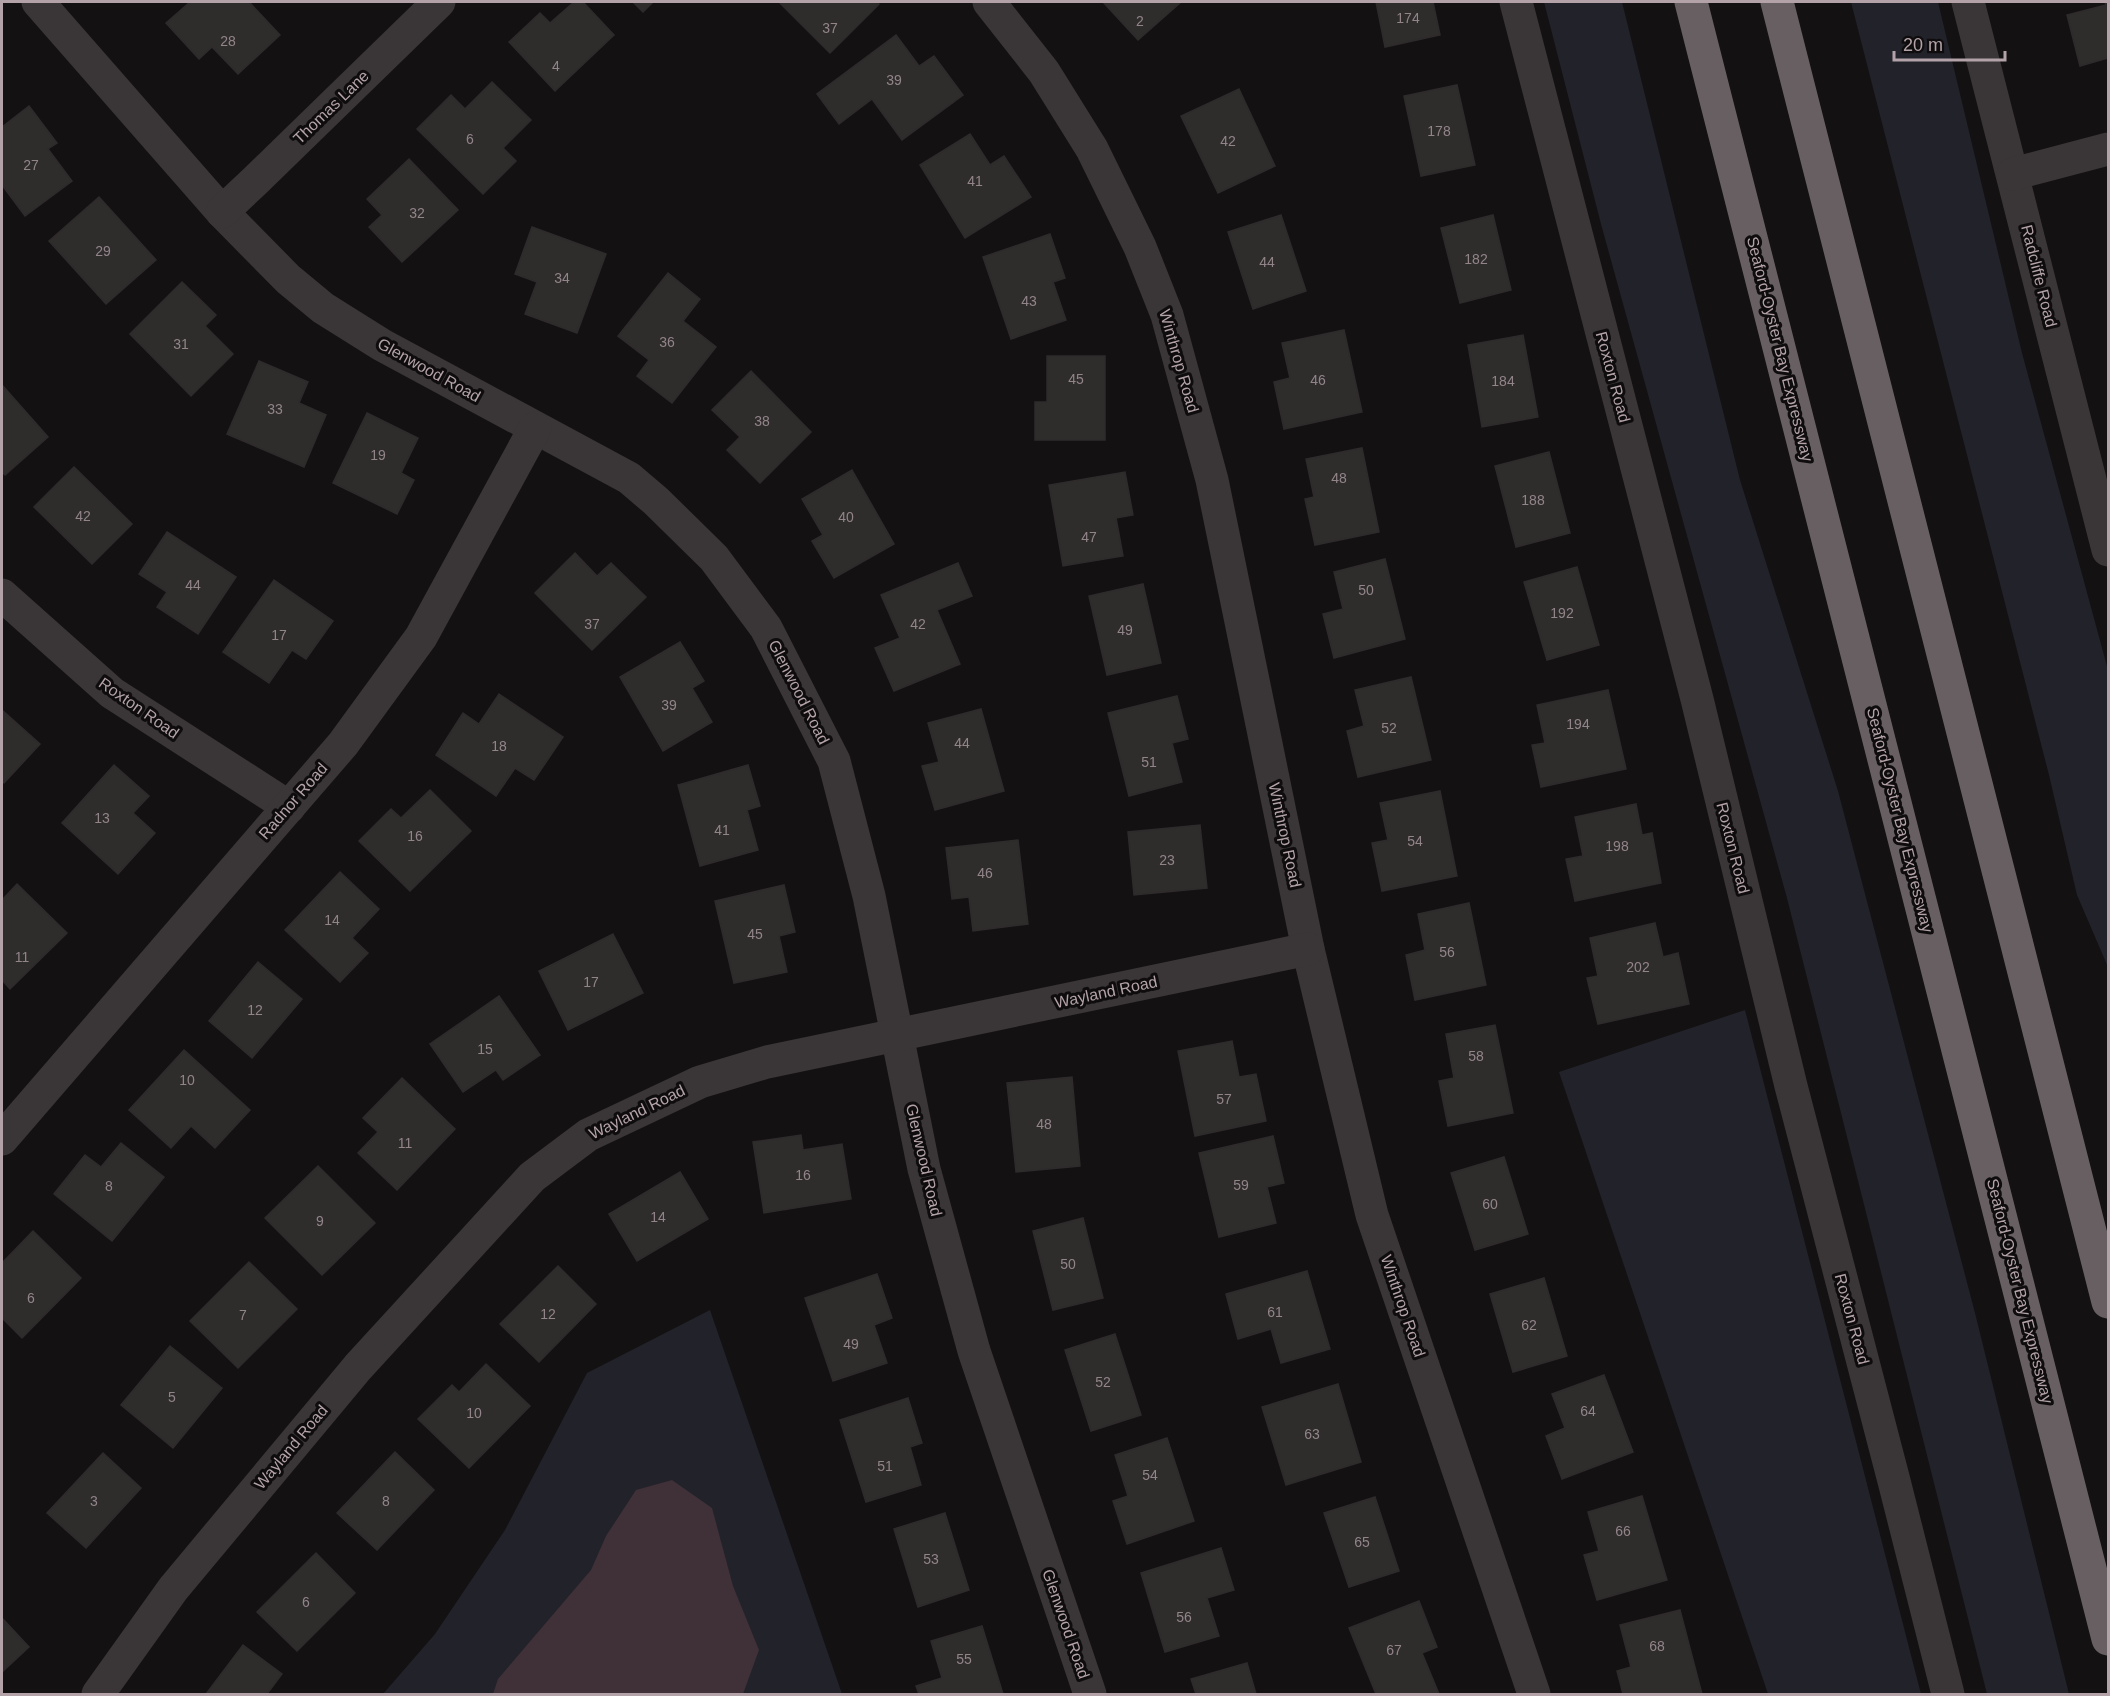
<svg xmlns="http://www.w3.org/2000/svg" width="2110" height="1696" font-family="Helvetica,sans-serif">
	<rect width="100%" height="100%" fill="#131111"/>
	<g fill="#22222a">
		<path d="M1544,2h78l118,478 98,311 137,522 94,381h-82l-200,-796 -186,-674z"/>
		<path d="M1851,2h87l84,351 86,317v297l-31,-72 -28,-120z"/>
		<path d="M1745,1010l176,684h-153l-209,-622z"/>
		<path d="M710,1310l132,384h-459l52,-60 70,-104 82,-157z"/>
	</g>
	<path fill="#403038" d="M672,1480l40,28 21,78 26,64 -16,44h-250l5,-15 93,-109 15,-34 30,-46z"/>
	<g fill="#2f2c2c" stroke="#2f2b2c" stroke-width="1.5">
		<path d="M190,2h59l31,33 -42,39 -26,-27 -13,12 -33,-36z"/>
		<path d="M574,2h9l31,33 -59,56 -46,-49 31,-29 10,10z"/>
		<path d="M633,2h20l-10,10z"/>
		<path d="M779,2h97l3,2 -49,49z"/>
		<path d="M1103,2h78l-43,38z"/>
		<path d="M1376,2h57l7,33 -55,12z"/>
		<path d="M2105,2h3v56l-28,8 -13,-51 39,-10z"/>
		<path d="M896,35l23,31 15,-10 29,39 -61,45 -30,-41 -33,25 -22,-30z"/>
		<path d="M492,82l39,38 -28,28 13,13 -33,33 -66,-65 34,-34 14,14z"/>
		<path d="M1457,85l18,80 -54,11 -17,-80z"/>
		<path d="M1239,89l36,77 -57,27 -37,-77z"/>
		<path d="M29,106l28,37 -9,6 24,32 -47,35 -23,-31v-58z"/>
		<path d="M970,134l20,31 14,-9 27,41 -66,41 -45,-73z"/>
		<path d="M409,159l49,51 -56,52 -33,-35 13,-12 -15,-16z"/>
		<path d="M99,197l57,63 -50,44 -57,-63z"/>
		<path d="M1281,215l25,76 -53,18 -25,-77z"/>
		<path d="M1493,215l18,75 -51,13 -19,-75z"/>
		<path d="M532,227l74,27 -29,79 -52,-19 12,-32 -22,-8z"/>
		<path d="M1050,234l15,44 -12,4 13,38 -55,19 -28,-82z"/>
		<path d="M668,273l32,26 -17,22 33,26 -44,56 -35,-27 12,-16 -31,-24z"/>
		<path d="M182,282l34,33 -11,11 28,28 -42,42 -61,-62z"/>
		<path d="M1344,330l18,82 -78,17 -10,-47 16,-4 -8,-35z"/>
		<path d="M1523,335l15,82 -56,10 -14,-82z"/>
		<path d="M1047,356h58v84h-70v-38h12z"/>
		<path d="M259,361l49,21 -9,21 27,12 -22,52 -77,-33z"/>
		<path d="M751,371l60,61 -51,51 -33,-33 13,-13 -28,-27z"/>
		<path d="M2,385l46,52 -43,38 -3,-3z"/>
		<path d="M367,413l51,25 -17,35 13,7 -17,34 -64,-31z"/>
		<path d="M1362,448l17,84 -64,13 -10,-46 9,-2 -8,-38z"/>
		<path d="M1549,452l21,81 -54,14 -21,-81z"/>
		<path d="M74,467l58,57 -40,40 -58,-57z"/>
		<path d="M852,470l42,74 -60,34 -22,-37 11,-6 -21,-36z"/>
		<path d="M1125,472l8,43 -17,3 7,38 -60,10 -14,-81z"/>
		<path d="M167,532l69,45 -38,57 -41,-27 10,-15 -28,-18z"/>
		<path d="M575,553l22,23 14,-13 35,34 -54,53 -57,-57z"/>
		<path d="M1385,559l20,80 -71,19 -11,-44 20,-5 -9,-37z"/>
		<path d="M958,563l14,33 -35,14 23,54 -66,27 -19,-43 25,-10 -19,-43z"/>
		<path d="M1577,567l22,78 -52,15 -23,-78z"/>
		<path d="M274,580l59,41 -27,38 -14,-9 -23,33 -46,-31z"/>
		<path d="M1143,584l18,79 -54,12 -18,-79z"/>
		<path d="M680,642l24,39 -12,7 20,34 -49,29 -43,-74z"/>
		<path d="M1411,677l20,83 -73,17 -11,-46 17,-5 -9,-36z"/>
		<path d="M1608,690l18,79 -85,18 -9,-42 13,-2 -8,-38z"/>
		<path d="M499,694l64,43 -29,43 -19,-12 -19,28 -60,-41 27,-42 16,11z"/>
		<path d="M1177,696l11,43 -16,4 10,39 -53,14 -21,-83z"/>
		<path d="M981,709l23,82 -69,19 -13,-44 17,-4 -11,-39z"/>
		<path d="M2,710l38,34 -36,39 -2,-2z"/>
		<path d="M114,765l35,31 -16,17 22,20 -37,41 -56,-51z"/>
		<path d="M748,765l12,41 -13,4 11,40 -58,16 -22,-81z"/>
		<path d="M430,790l41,41 -61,60 -51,-50 32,-32 10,9z"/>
		<path d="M1440,791l17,85 -75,15 -10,-48 16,-3 -8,-37z"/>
		<path d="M1636,804l6,31 10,-2 9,50 -86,18 -9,-42 17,-3 -8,-39z"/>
		<path d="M1200,825l7,63 -73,7 -6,-63z"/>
		<path d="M1018,840l10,84 -55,7 -4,-34 -17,2 -6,-51z"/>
		<path d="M340,872l39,37 -27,29 16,15 -28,29 -55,-52z"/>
		<path d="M17,884l50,49 -57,56 -8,-9v-80z"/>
		<path d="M784,885l11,47 -16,4 8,36 -53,11 -19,-82z"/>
		<path d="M1469,903l17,82 -71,15 -9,-45 19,-5 -7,-36z"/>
		<path d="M1655,923l8,34 15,-4 11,51 -91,20 -11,-46 11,-2 -8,-38z"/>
		<path d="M613,934l30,59 -75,37 -29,-59z"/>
		<path d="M258,962l44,37 -50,59 -43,-37z"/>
		<path d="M499,996l41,59 -37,25 -7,-10 -33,22 -33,-48z"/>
		<path d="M1495,1025l18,88 -65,13 -9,-45 15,-3 -8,-44z"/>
		<path d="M1232,1041l7,36 17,-3 10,47 -71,15 -17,-85z"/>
		<path d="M184,1050l66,60 -35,38 -24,-22 -20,22 -42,-38z"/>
		<path d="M1072,1077l8,89 -64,6 -9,-89z"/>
		<path d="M402,1078l53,51 -58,61 -39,-37 20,-21 -15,-14z"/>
		<path d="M801,1135l2,15 39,-6 9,55 -87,14 -11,-71z"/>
		<path d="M1273,1136l11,47 -17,4 9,36 -57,14 -20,-84z"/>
		<path d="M121,1143l43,34 -52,64 -58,-47 31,-39 16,12z"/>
		<path d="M1504,1157l24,77 -53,16 -24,-77z"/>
		<path d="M318,1166l57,57 -53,52 -57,-57z"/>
		<path d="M680,1172l28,47 -71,42 -28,-47z"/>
		<path d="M1083,1218l20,80 -50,12 -20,-79z"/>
		<path d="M33,1231l48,47 -59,60 -20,-20v-55z"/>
		<path d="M249,1262l48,47 -59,59 -48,-47z"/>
		<path d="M558,1266l38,38 -57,58 -39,-38z"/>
		<path d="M1307,1271l23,78 -49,14 -10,-34 -33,10 -12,-45z"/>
		<path d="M877,1274l15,44 -18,7 13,38 -54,18 -28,-83z"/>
		<path d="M1544,1278l23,78 -54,16 -23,-78z"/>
		<path d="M1115,1334l26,81 -50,16 -26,-81z"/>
		<path d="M170,1346l52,42 -49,60 -52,-43z"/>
		<path d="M486,1364l44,42 -61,62 -51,-49 34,-34 7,7z"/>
		<path d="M1604,1375l29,77 -71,27 -16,-43 19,-8 -13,-34z"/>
		<path d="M1338,1384l23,78 -75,23 -24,-78z"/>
		<path d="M908,1398l14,45 -12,4 11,38 -55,17 -26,-82z"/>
		<path d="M1167,1438l27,83 -67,23 -14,-43 15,-5 -13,-41z"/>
		<path d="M395,1452l39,38 -57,60 -40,-37z"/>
		<path d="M103,1453l38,35 -55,60 -39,-35z"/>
		<path d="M1642,1496l25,84 -70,20 -13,-45 15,-4 -11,-39z"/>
		<path d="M1375,1497l24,74 -50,16 -25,-74z"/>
		<path d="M945,1513l24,77 -51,17 -24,-78z"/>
		<path d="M1221,1548l13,42 -27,8 12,38 -54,16 -24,-79z"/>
		<path d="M316,1553l39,40 -58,58 -40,-39z"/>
		<path d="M1419,1601l18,46 -15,6 17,41h-63l-27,-66z"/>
		<path d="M1680,1610l22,84h-79l-6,-23 14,-4 -11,-42z"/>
		<path d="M2,1618l27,29 -27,25z"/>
		<path d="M982,1626l21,68h-84l-3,-8 26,-8 -11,-37z"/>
		<path d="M243,1645l39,29 -15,20h-61z"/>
		<path d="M1247,1663l9,31h-60l-5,-15z"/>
	</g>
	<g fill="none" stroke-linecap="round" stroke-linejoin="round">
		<g stroke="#3a3536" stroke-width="33">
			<path d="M38,2l184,210 66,67 35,29 59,37 247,133 27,23 58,57 52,70 68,133 35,135 55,273 50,182 116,343"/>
			<path d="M989,2l55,70 48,77 48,98 27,68 45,165 96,469 64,266 162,479"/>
			<path d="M1516,2l181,697 94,387 103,395 54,213"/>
			<path d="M1968,2l140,548"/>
			<path d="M2013,174l95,-25"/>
			<path d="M222,212l34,-32 183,-178"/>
			<path d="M2,595l110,98 177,114"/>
			<path d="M2,1139l341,-395 78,-107 114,-209"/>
			<path d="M98,1694l75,-105 185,-222 174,-190 56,-42 112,-53 67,-20 541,-113"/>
		</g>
		<g stroke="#685f62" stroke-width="33">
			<path d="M1691,2l417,1637"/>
			<path d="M1777,2l331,1300"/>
		</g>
	</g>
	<g text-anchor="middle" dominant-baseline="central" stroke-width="6" stroke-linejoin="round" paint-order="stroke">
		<g font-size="14" fill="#92858a">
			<text x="1408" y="18">174</text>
			<text x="1140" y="21">2</text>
			<text x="830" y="28">37</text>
			<text x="228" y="41">28</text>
			<text x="556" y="66">4</text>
			<text x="894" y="80">39</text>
			<text x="1439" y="131">178</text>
			<text x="470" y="139">6</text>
			<text x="1228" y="141">42</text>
			<text x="31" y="165">27</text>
			<text x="975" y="181">41</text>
			<text x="417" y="213">32</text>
			<text x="103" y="251">29</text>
			<text x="1476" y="259">182</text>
			<text x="1267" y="262">44</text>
			<text x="562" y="278">34</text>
			<text x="1029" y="301">43</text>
			<text x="667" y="342">36</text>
			<text x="181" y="344">31</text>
			<text x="1076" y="379">45</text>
			<text x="1318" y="380">46</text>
			<text x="1503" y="381">184</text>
			<text x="275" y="409">33</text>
			<text x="762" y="421">38</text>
			<text x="378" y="455">19</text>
			<text x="1339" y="478">48</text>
			<text x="1533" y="500">188</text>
			<text x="83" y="516">42</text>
			<text x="846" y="517">40</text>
			<text x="1089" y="537">47</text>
			<text x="193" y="585">44</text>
			<text x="1366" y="590">50</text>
			<text x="1562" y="613">192</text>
			<text x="592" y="624">37</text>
			<text x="918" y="624">42</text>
			<text x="1125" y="630">49</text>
			<text x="279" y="635">17</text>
			<text x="669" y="705">39</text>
			<text x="1578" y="724">194</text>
			<text x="1389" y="728">52</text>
			<text x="962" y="743">44</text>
			<text x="499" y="746">18</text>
			<text x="1149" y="762">51</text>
			<text x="102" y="818">13</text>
			<text x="722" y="830">41</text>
			<text x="415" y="836">16</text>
			<text x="1415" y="841">54</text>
			<text x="1617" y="846">198</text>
			<text x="1167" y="860">23</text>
			<text x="985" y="873">46</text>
			<text x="332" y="920">14</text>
			<text x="755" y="934">45</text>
			<text x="1447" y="952">56</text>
			<text x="22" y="957">11</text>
			<text x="1638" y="967">202</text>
			<text x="591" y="982">17</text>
			<text x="255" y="1010">12</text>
			<text x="485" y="1049">15</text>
			<text x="1476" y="1056">58</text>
			<text x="187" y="1080">10</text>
			<text x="1224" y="1099">57</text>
			<text x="1044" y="1124">48</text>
			<text x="405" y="1143">11</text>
			<text x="803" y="1175">16</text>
			<text x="1241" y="1185">59</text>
			<text x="109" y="1186">8</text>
			<text x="1490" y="1204">60</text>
			<text x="658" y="1217">14</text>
			<text x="320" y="1221">9</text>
			<text x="1068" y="1264">50</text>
			<text x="31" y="1298">6</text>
			<text x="1275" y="1312">61</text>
			<text x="548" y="1314">12</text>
			<text x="243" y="1315">7</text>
			<text x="1529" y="1325">62</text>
			<text x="851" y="1344">49</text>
			<text x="1103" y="1382">52</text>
			<text x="172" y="1397">5</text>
			<text x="1588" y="1411">64</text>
			<text x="474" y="1413">10</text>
			<text x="1312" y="1434">63</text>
			<text x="885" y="1466">51</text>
			<text x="1150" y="1475">54</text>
			<text x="94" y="1501">3</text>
			<text x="386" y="1501">8</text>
			<text x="1623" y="1531">66</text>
			<text x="1362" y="1542">65</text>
			<text x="931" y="1559">53</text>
			<text x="306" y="1602">6</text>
			<text x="1184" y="1617">56</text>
			<text x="1657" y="1646">68</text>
			<text x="1394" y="1650">67</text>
			<text x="964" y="1659">55</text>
		</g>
		<g font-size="16" fill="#b3a3a9" stroke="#0e0c0c">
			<text transform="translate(331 107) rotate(-44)">Thomas Lane</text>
			<text transform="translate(2039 276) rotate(76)">Radcliffe Road</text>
			<text transform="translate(1780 349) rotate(76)">Seaford-Oyster Bay Expressway</text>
			<text transform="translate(1179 361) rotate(74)">Winthrop Road</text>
			<text transform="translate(429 370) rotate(29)">Glenwood Road</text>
			<text transform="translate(1613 377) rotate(75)">Roxton Road</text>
			<text transform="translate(799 692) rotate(63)">Glenwood Road</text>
			<text transform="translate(139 708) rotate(35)">Roxton Road</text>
			<text transform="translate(293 801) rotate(-49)">Radnor Road</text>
			<text transform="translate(1900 820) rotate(76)">Seaford-Oyster Bay Expressway</text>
			<text transform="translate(1285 835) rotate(78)">Winthrop Road</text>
			<text transform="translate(1733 848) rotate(76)">Roxton Road</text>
			<text transform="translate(1106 992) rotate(-12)">Wayland Road</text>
			<text transform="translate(637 1112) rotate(-26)">Wayland Road</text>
			<text transform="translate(924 1160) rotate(77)">Glenwood Road</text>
			<text transform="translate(2020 1291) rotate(76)">Seaford-Oyster Bay Expressway</text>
			<text transform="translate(1403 1306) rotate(71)">Winthrop Road</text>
			<text transform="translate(1852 1319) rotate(75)">Roxton Road</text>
			<text transform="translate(291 1447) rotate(-50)">Wayland Road</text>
			<text transform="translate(1066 1624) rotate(71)">Glenwood Road</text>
		</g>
	</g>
	<rect width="2110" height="1696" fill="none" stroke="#b3a3a9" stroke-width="6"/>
	<path d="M1894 51v9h111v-9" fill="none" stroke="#b3a3a9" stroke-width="3"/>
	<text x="1903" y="51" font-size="18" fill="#b3a3a9" stroke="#0e0c0c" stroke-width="4.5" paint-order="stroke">20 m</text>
</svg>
